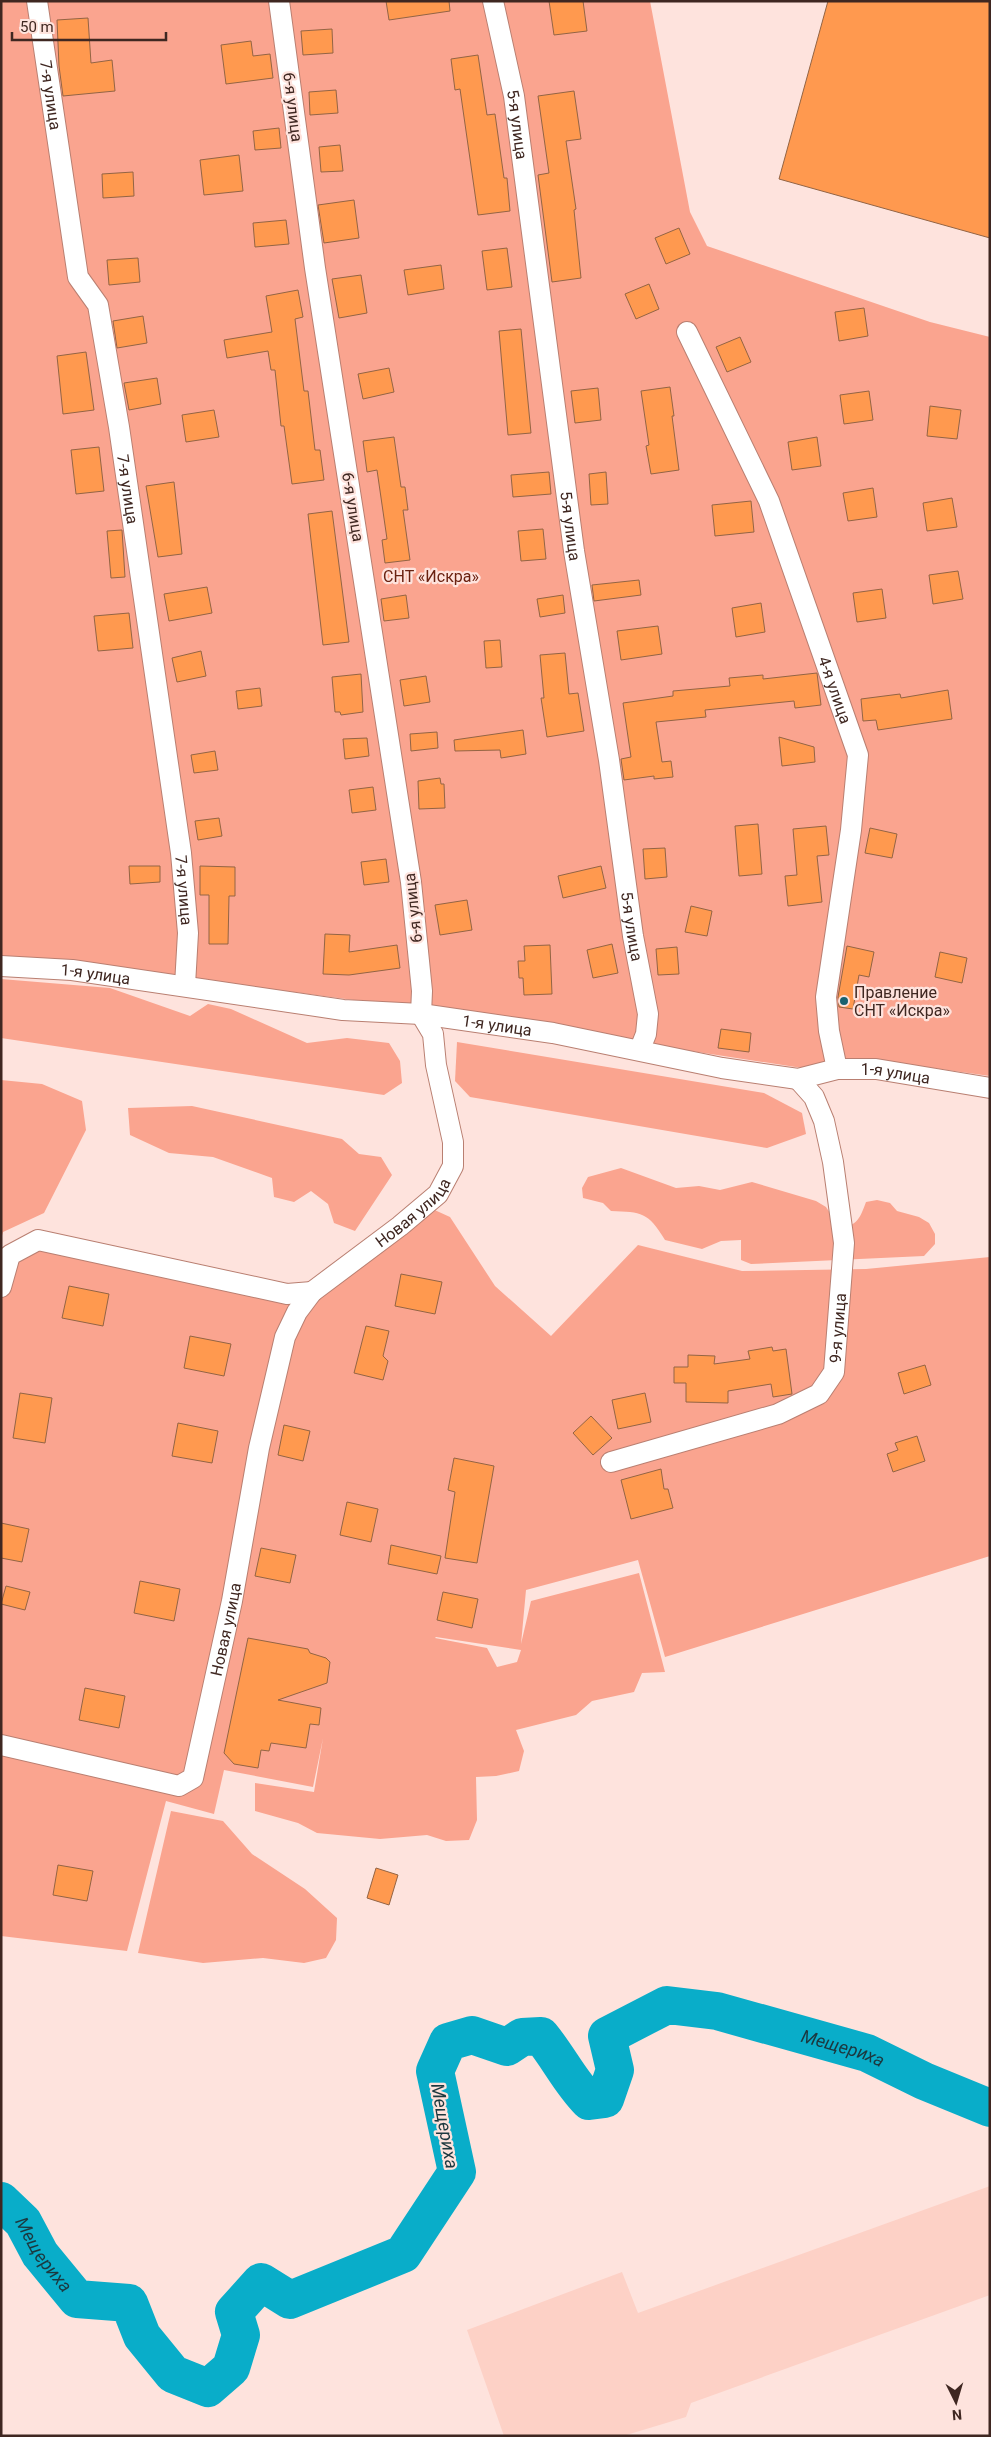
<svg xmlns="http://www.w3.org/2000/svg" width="991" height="2437" font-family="Roboto,sans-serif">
	<rect width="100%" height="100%" fill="#fee3dd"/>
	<path fill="#fdd1c6" d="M990,2186v109l-299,108 -5,14 -63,19h-119l-37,-106 155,-58 16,41z"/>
	<g fill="#faa48f" fill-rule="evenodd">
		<path d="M1,1h649l40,211 17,34 223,76 60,15v739l-129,-18 -59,10 -396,-61 -224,-30 -181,-21z"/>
		<path d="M1,979l109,9 80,28 18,-12 23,5 76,34 40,-5 42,5 11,18 2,22 -18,12 -383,-57z"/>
		<path d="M457,1042l307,51 38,20 4,21 -39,14 -297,-51 -15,-16z"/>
		<path d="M1,1080l41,4 40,17 4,29 -42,83 -41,19 -2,7z"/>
		<path d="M192,1106l150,33 17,15 22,3 11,18 -37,56 -21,-8 -6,-19 -17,-13 -17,11 -20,-5 -2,-19 -59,-21 -44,-4 -39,-18 -2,-27z"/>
		<path d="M621,1168l55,20 23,-2 21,4 32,-8 64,19 10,6 13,20c18,0 21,-9 27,-25l11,-2 13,3 7,8 22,6 10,6 6,11v10l-11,12 -173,8 -10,-4v-20l-20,1 -19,8 -37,-9c-17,-28 -23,-28 -54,-29l-8,-8 -20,-5 -1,-10 6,-11z"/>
		<path d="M417,1202l33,15 45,69 56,50 87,-91 104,26 124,-2 124,-12v299l-325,101 -27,-97 -112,30 -5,54 10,-43 108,-28 26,99 -23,1 -8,19 -42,9 -16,14 -60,15 8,21 -5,20 -23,5 -20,1 1,43 -8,20 -23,1 -19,-6 -47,4 -63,-6 -19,-10 -43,-12v-28l59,9 9,-54 -10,49 -89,-17 -10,44 -48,-13 -39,150 -126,-15v-686l31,-18 270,61zM435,1638l1,-1 85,13 -4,12 -20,5 -10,-19z"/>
		<path d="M171,1811l52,10 29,33 53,35 32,29 -1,22 -10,18 -22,5 -41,-5 -60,5 -65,-10z"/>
	</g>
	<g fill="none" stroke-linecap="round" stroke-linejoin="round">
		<path stroke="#09adc9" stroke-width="38" id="s1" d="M1,2201l22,21 17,32 37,45 52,4 13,33 31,38 35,14 23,-20 10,-33 -7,-23 27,-30 29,18 113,-46 54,-82 -22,-101 13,-29 24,-7 35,12 15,-10 19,-1c18,22 29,46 48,65l16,-2 10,-29 -8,-34 60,-31 50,6 150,42 57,28 66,27"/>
	</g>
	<g fill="#ff994f" stroke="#936444">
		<path d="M386,1h63l1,10 -61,9z"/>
		<path d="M549,1h34l4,30 -33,4z"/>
		<path d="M828,1h162v237l-211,-59z"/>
		<path d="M88,18l3,45 21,-3 3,31 -52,5 -4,-30 -2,-46z"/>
		<path d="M332,29l1,24 -30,2 -2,-24z"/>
		<path d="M251,41l2,15 17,-2 3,24 -47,6 -5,-39z"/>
		<path d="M478,55l9,60 8,-1 9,64h3l3,33 -32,4 -18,-126 -5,1 -4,-31z"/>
		<path d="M336,90l2,23 -28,2 -1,-23z"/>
		<path d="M574,91l7,48 -15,2 10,68 -2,1 7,68 -29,4 -14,-107 11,-2 -11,-77z"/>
		<path d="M279,128l2,20 -26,2 -2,-19z"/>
		<path d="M340,145l3,26 -22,1 -2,-25z"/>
		<path d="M239,155l4,36 -39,4 -4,-35z"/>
		<path d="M133,172l1,24 -31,2 -1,-24z"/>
		<path d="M354,200l5,38 -35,5 -6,-38z"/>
		<path d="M286,220l3,24 -34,3 -2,-24z"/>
		<path d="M679,228l11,26 -24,10 -11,-26z"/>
		<path d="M507,248l5,39 -25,3 -5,-39z"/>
		<path d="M138,258l2,24 -31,3 -2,-25z"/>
		<path d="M441,265l3,24 -36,6 -4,-25z"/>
		<path d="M361,275l6,38 -28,5 -7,-39z"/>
		<path d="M649,284l10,25 -23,10 -11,-25z"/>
		<path d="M298,290l5,27 -8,2 9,72h4l7,59h5l4,30 -32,4 -8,-58h-3l-6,-56h-4l-3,-19 -41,7 -3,-18 48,-8 -6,-36z"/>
		<path d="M864,308l4,28 -29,5 -4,-29z"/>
		<path d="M143,316l4,27 -30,5 -4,-27z"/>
		<path d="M521,329l10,104 -23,2 -9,-104z"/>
		<path d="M740,337l11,25 -24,10 -11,-25z"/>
		<path d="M86,352l8,58 -31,4 -6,-58z"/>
		<path d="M389,368l5,24 -31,7 -5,-25z"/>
		<path d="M157,378l4,26 -32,6 -5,-27z"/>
		<path d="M670,387l4,29h-2l7,54 -28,4 -5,-28 3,-1 -8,-54z"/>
		<path d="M598,388l3,32 -26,3 -4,-32z"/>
		<path d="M869,391l4,29 -29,4 -4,-29z"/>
		<path d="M930,406l31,4 -4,29 -30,-3z"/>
		<path d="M214,410l5,27 -33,5 -4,-27z"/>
		<path d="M394,437l7,50h4l3,23h-5l7,50 -25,3 -3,-23 5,-1 -10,-69 -10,2 -4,-31z"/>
		<path d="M817,437l4,29 -29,4 -4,-28z"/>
		<path d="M99,447l5,44 -28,3 -5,-44z"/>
		<path d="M549,472l2,22 -38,3 -2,-22z"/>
		<path d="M606,472l2,32 -17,1 -2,-31z"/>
		<path d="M174,482l8,72 -24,3 -12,-71z"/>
		<path d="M873,488l4,29 -29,4 -5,-28z"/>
		<path d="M952,498l5,29 -30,4 -4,-28z"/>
		<path d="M751,501l3,31 -39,4 -3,-31z"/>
		<path d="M332,511l17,131 -26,3 -15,-131z"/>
		<path d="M543,529l3,30 -25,2 -3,-30z"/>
		<path d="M122,530l3,47 -14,1 -4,-47z"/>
		<path d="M958,571l5,28 -30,5 -4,-29z"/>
		<path d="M639,580l2,15 -47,6 -2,-16z"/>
		<path d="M207,587l5,26 -43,8 -5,-27z"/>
		<path d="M882,589l4,29 -29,4 -4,-29z"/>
		<path d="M406,595l3,23 -25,3 -3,-22z"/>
		<path d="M563,595l2,18 -25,4 -3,-18z"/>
		<path d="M761,603l4,29 -29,5 -4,-29z"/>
		<path d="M129,613l4,35 -35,3 -4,-35z"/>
		<path d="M658,626l4,28 -41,6 -4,-29z"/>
		<path d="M500,640l2,27 -16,1 -2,-27z"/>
		<path d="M201,651l5,25 -29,6 -5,-24z"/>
		<path d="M565,653l4,41 9,-1 6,38 -37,6 -6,-39h3l-4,-43z"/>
		<path d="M817,673l4,32 -26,3 -1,-7 -89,9 1,7 -50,5 6,40 9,-1 2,16 -19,2v-3l-30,4 -3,-21 10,-2 -8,-54 50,-7v-5l57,-5 -1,-8 34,-3v4z"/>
		<path d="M361,674l2,38 -22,3 -1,-3h-5l-3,-35z"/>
		<path d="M426,676l4,26 -26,4 -4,-26z"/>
		<path d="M260,688l2,18 -24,3 -2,-18z"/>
		<path d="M948,690l4,29 -74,11 -2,-10 -13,1 -2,-22 39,-5 1,4z"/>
		<path d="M523,730l3,24 -25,4 -1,-8 -45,1 -1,-11z"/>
		<path d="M437,732l1,16 -27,3 -1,-17z"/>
		<path d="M779,737l35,10 1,15 -33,4z"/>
		<path d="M367,738l2,18 -24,3 -2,-20z"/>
		<path d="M215,751l3,19 -24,3 -3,-18z"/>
		<path d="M440,778l1,6h3l1,24 -26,1 -1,-28z"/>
		<path d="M373,787l3,23 -24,3 -3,-23z"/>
		<path d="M219,818l3,18 -24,4 -3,-19z"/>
		<path d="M758,824l4,50 -23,2 -4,-50z"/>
		<path d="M826,826l3,29 -12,1 5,46 -34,4 -3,-30 12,-1 -4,-46z"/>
		<path d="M870,828l27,6 -5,24 -27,-5z"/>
		<path d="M665,848l2,29 -22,2 -2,-30z"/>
		<path d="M386,859l3,23 -25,3 -3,-23z"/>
		<path d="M129,866h31v16l-30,2z"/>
		<path d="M200,866l35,1v29h-6l-1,48h-19v-49h-9z"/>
		<path d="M601,866l5,22 -43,10 -5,-22z"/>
		<path d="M467,900l5,30 -32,5 -5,-30z"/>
		<path d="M691,906l21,5 -5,25 -22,-4z"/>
		<path d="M325,934l25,1 -1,17 48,-7 3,23 -51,7 -26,-1z"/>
		<path d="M612,944l6,29 -25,5 -6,-28z"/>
		<path d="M550,945l2,49 -28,1 -1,-17h-4l-1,-17h7l-1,-15z"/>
		<path d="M847,946l27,6 -5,25 -10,-2 -6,34 -14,-2 -1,-10z"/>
		<path d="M677,947l2,27 -21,1 -2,-26z"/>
		<path d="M940,952l27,6 -5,25 -27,-6z"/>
		<path d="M721,1029l30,4 -2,19 -31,-4z"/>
		<path d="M401,1274l41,8 -7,32 -40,-8z"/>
		<path d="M69,1286l40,8 -6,32 -41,-8z"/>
		<path d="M366,1326l23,5 -6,25 5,5 -5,19 -29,-7z"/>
		<path d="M190,1336l41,8 -7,32 -40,-8z"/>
		<path d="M772,1347l1,4 13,-2 6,45 -19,3 -2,-13 -43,7v12l-42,-1v-19h-12v-16h14v-12l27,1 -1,8 36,-5 -2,-8z"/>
		<path d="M925,1365l6,20 -27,9 -6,-21z"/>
		<path d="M20,1393l32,5 -7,45 -32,-5z"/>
		<path d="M645,1393l6,29 -33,7 -6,-29z"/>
		<path d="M591,1416l21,22 -19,17 -20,-22z"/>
		<path d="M178,1423l40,8 -6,32 -40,-7z"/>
		<path d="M284,1425l26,6 -7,30 -25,-6z"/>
		<path d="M917,1436l8,25 -32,11 -6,-18 11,-4 -3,-7z"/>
		<path d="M454,1458l40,8 -17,97 -32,-5 10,-66 -7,-2z"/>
		<path d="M661,1469l3,20h4l5,19 -42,11 -10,-39z"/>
		<path d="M347,1502l31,7 -7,33 -31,-7z"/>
		<path d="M1,1523l28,6 -7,33 -21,-4z"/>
		<path d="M391,1545l50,11 -4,18 -49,-10z"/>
		<path d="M261,1548l35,7 -6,28 -35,-7z"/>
		<path d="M140,1581l40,8 -6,32 -40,-8z"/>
		<path d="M6,1586l24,6 -5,18 -24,-6z"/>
		<path d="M443,1592l35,7 -6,29 -35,-8z"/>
		<path d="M248,1638l60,11 2,4 16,5 4,4 -3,21 -49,17 43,8 -2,17 -9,-1 -4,24 -35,-5 -2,8 -8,-1 -3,18 -24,-4 -10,-11z"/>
		<path d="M85,1688l40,8 -6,32 -40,-8z"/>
		<path d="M58,1865l35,6 -6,30 -34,-6z"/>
		<path d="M376,1868l22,7 -9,30 -22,-7z"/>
	</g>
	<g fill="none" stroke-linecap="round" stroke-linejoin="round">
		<defs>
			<g id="minor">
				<path id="s2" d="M37,1l41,276 20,28 21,122 62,426 7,80 -3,52"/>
				<path id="s3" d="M493,1l21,95 60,455 35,209 24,176 15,78 -2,20 -6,15"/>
				<path id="s4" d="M687,332l82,169 89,254 -7,75 -25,167 3,34 8,38"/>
				<path id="s5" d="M1,966l71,4 271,40 78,4 132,19 169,35 76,11 39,-10h39l114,19"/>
				<path d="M1,1287l9,-32 28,-15 249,54 25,-2"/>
				<path id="s6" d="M611,1462l167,-48 41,-20 15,-22 10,-129 -11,-81 -9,-41 -10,-24 -16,-18"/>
				<path id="s7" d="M1,1745l178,41 14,-8 39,-177 27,-153 26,-111 12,-25 15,-20 88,-66 38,-32 15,-28v-24l-17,-77 -3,-31 -12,-20 1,-23 -11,-109 -96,-614 -36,-267"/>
			</g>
		</defs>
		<use href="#minor" stroke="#b97f71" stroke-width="22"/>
		<use href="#minor" stroke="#fff" stroke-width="20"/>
	</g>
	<circle fill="#196270" stroke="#fee3dd" stroke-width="2" cx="844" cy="1001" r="5"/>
	<g text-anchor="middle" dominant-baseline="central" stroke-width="4.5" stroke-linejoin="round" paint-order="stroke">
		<g font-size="16" fill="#3f2721" stroke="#fee3dd">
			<text stroke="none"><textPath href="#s2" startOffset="95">7-я улица</textPath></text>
			<text transform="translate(293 107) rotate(83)">6-я улица</text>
			<text stroke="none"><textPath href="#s3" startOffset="126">5-я улица</textPath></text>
			<text stroke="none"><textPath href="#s2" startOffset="500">7-я улица</textPath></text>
			<text transform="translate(353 507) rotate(81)">6-я улица</text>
			<text stroke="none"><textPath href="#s3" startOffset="531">5-я улица</textPath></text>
			<text stroke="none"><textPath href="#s4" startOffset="388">4-я улица</textPath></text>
			<text stroke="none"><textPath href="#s2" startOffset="905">7-я улица</textPath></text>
			<text transform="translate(413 908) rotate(-96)">6-я улица</text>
			<text stroke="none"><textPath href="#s3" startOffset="936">5-я улица</textPath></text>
			<text stroke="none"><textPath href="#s5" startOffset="95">1-я улица</textPath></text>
			<text stroke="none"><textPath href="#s5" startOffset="500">1-я улица</textPath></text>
			<text stroke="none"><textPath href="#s5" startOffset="905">1-я улица</textPath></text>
			<text stroke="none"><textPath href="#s7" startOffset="831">Новая улица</textPath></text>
			<text stroke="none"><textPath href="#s6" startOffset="290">9-я улица</textPath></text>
			<text stroke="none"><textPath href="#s7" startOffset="351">Новая улица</textPath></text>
		</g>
		<g font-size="16" fill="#6a2110" stroke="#fee3dd">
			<text x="431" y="576">СНТ «Искра»</text>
		</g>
		<g font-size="16" fill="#3f2721" stroke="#fee3dd" text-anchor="start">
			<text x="854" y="992">Правление<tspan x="854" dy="18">СНТ «Искра»</tspan></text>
		</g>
		<g font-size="18" font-style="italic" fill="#1c383f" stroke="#fee3dd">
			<text stroke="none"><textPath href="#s1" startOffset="1329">Мещериха</textPath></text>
			<text transform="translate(445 2126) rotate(80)">Мещериха</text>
			<text stroke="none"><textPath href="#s1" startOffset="69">Мещериха</textPath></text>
		</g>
	</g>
	<rect width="991" height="2437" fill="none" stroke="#3f2721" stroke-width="5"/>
	<g transform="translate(956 2402) rotate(175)" stroke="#fee3dd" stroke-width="4" paint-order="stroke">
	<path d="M0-4L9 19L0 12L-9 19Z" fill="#3f2721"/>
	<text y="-8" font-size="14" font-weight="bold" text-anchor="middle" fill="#3f2721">N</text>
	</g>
	<path d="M12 32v8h154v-8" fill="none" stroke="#3f2721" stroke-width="2.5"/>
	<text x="20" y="32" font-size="15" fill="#3f2721" stroke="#fee3dd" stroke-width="4" paint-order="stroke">50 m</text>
</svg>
